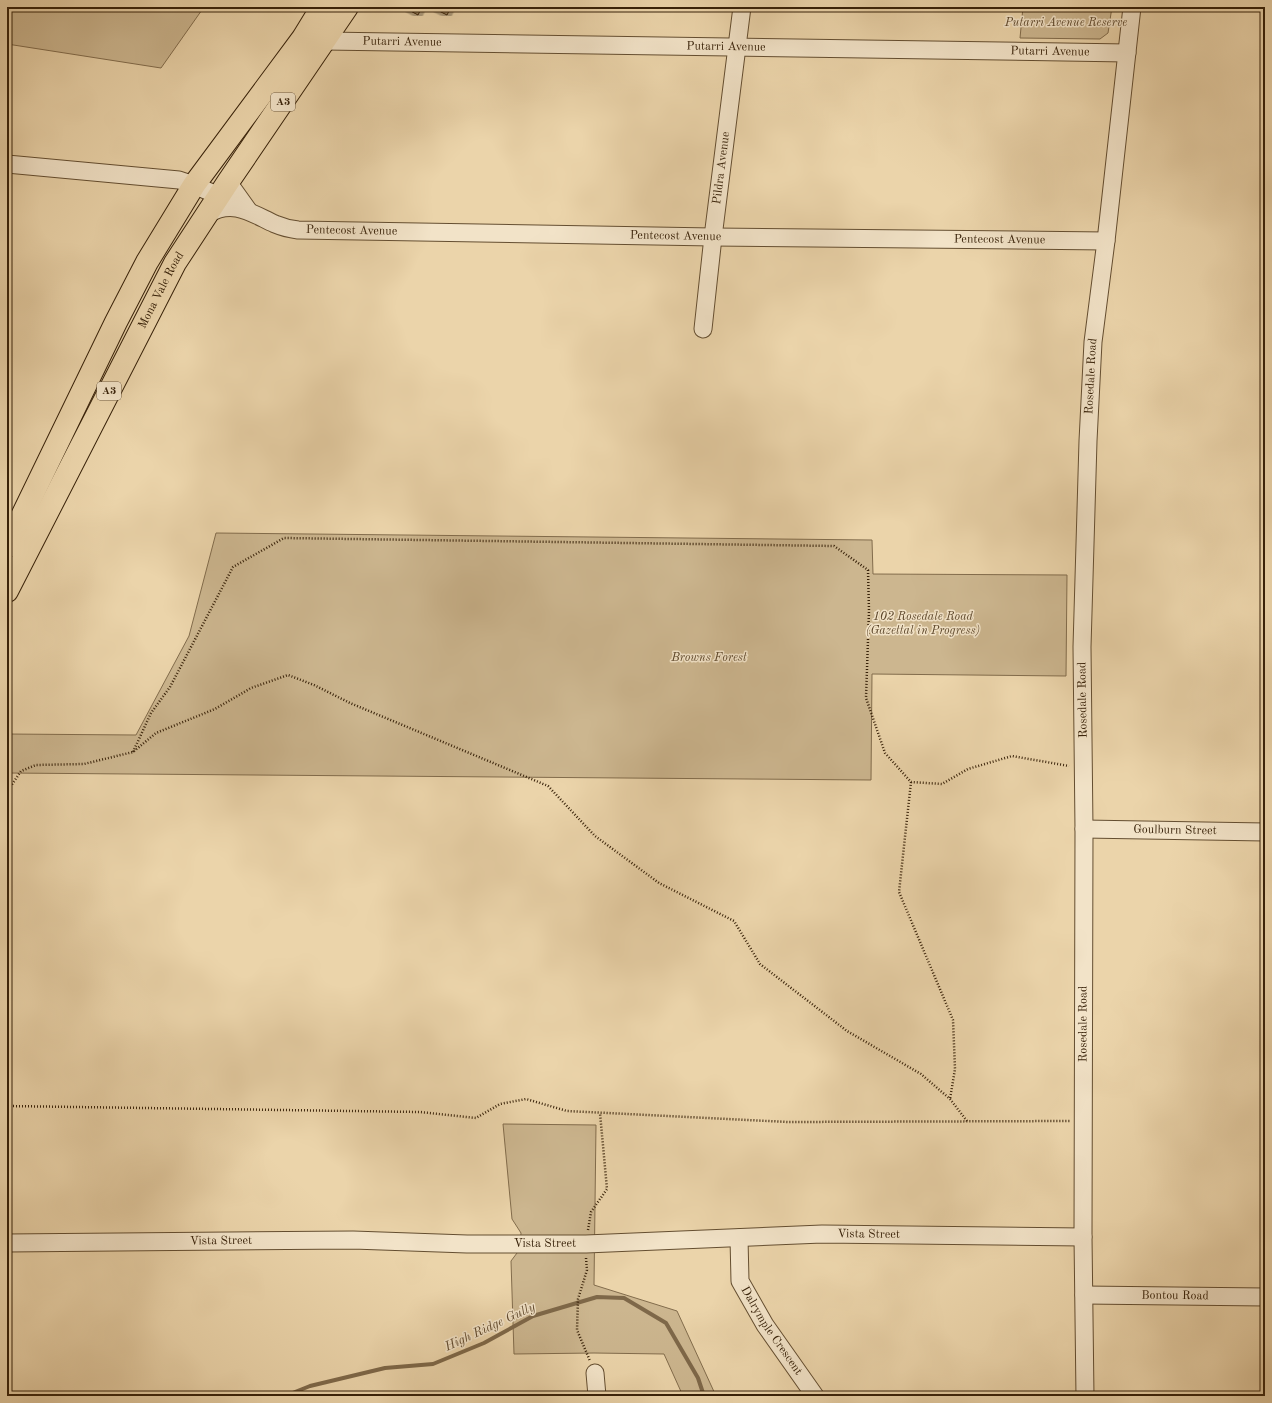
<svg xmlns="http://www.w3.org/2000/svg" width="1272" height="1403" font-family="'Old Standard TT',serif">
	<defs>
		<filter id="shadow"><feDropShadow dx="2.5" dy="4.5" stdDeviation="0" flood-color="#0004"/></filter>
	</defs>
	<rect width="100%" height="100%" fill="#ebd4aa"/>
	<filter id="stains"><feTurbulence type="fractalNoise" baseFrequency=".005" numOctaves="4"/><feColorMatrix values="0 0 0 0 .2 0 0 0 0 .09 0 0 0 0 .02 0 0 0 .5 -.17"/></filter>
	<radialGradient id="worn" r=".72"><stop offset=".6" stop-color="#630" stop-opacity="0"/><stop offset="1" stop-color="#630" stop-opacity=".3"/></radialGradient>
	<g fill="#ccb68f" stroke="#826c4c">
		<path d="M7,7h197l-43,61 -154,-24z"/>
		<path d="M1023,7h89l-4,26 -8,6 -80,-1z"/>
		<path d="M216,533l656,7 1,34 194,1 -1,101 -194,-2 -1,106 -864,-7v-39l129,1 53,-99z"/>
		<path d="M503,1124l93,1 -2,160 83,26 39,85h-33l-19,-42 -70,-1 -80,1 -3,-93 9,-12 1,-16 -9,-14z"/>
	</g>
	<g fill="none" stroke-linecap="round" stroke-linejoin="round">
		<path stroke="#7e6849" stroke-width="4" d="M285,1396l25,-10 75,-18 48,-4 51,-21 49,-27 64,-19 27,1 42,25 32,55 6,18"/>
	</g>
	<g fill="#957e5d" stroke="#372109" filter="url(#shadow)">
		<path d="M403,7h19l-4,8z"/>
		<path d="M431,7h20l-4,8z"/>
	</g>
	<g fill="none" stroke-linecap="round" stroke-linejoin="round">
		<defs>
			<g id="minor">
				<path id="s1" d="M325,41l802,12"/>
				<path d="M7,164l172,16 15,5 25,11"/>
				<path d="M228,182l20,28"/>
				<path id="s2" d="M208,214c25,-15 43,-1 67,10 7,3 15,5 23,6l415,7 393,4"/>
				<path id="s3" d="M703,329l10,-92 29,-230"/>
				<path id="s4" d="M1084,829l181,3"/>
				<path id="s5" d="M739,1238l1,43 25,44 50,71"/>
				<path id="s6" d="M7,1243l346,-3 114,4h119l236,-10 261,3"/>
				<path id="s7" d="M1084,1295l181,2"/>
				<path d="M595,1373l2,23"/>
				<path id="s8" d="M1085,1396l-2,-159 1,-408 -2,-182 6,-206 5,-99 13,-101 26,-234"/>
			</g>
			<g id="highway">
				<path d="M7,547l109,-225 31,-60 47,-77 109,-147 19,-31"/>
				<path id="s9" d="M7,591l168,-328 53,-81 119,-175"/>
			</g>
		</defs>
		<use href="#minor" stroke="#644e31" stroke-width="19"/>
		<use href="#highway" stroke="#372109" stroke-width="24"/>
		<g stroke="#372109" stroke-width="2.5" stroke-dasharray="1 2" stroke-linecap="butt">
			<path d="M133,752l18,-39 19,-26 63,-120 51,-29 550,8 34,24 1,41 -3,87 19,55 26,29 31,2 26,-15 44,-13 57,10"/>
			<path d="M911,782l-12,110 54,128 2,49 -5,30"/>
			<path d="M7,792l14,-21 15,-6 48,-1 49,-12 23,-19 59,-24 36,-21 37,-13 26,10 36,18 198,83 47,50 64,47 75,38 26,43 87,67 74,43 29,25 17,22"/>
			<path d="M7,1106l413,6 56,6 24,-14 26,-5 41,12 221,11 282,-1"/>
			<path d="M588,1230l3,-18 16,-23 -7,-76"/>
			<path d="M586,1258l1,12 -9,29 -1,31 13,31"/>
		</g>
		<use href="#minor" stroke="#f2e3c8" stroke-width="17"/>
		<use href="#highway" stroke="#ebd4aa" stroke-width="22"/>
	</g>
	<g text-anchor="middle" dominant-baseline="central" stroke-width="3" stroke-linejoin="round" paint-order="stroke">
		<g fill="#f2e3c8" stroke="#6f5b42" stroke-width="1">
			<rect x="271" y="93" width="24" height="18" rx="3"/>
			<rect x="97" y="382" width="24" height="18" rx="3"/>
		</g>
		<g font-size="11" font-weight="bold" fill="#372109">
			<text x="283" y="102">A3</text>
			<text x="109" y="391">A3</text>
		</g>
		<g font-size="12" font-style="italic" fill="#5c462a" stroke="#f2e3c8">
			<text x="1066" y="23">Putarri Avenue Reserve</text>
			<text x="923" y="617">102 Rosedale Road<tspan x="923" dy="14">(Gazettal in Progress)</tspan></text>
			<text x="709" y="658">Browns Forest</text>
		</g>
		<g font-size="12" fill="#372109" stroke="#f2e3c8">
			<text stroke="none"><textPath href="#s1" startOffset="77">Putarri Avenue</textPath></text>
			<text stroke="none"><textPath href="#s1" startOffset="401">Putarri Avenue</textPath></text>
			<text stroke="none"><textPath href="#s1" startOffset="725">Putarri Avenue</textPath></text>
			<text stroke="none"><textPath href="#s3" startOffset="162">Pildra Avenue</textPath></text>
			<text stroke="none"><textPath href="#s2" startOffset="149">Pentecost Avenue</textPath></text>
			<text stroke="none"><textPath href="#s2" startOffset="473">Pentecost Avenue</textPath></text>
			<text stroke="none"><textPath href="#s2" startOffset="797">Pentecost Avenue</textPath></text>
			<text stroke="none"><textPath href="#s9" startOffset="338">Mona Vale Road</textPath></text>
			<text stroke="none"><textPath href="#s8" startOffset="1020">Rosedale Road</textPath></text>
			<text transform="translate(1083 700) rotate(-91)">Rosedale Road</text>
			<text stroke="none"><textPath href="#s4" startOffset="91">Goulburn Street</textPath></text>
			<text stroke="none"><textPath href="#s8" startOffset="372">Rosedale Road</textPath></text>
			<text stroke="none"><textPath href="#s6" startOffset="862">Vista Street</textPath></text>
			<text stroke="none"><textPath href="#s6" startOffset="214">Vista Street</textPath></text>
			<text stroke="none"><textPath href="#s6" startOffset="538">Vista Street</textPath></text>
			<text stroke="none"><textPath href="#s7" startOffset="91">Bontou Road</textPath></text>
			<text stroke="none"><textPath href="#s5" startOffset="102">Dalrymple Crescent</textPath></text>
		</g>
		<g font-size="13" font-style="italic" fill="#614a2e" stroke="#f2e3c8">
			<text transform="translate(490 1327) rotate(-25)">High Ridge Gully</text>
		</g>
	</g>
	<rect width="1272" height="1403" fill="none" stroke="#ebd4aa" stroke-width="24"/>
	<rect x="8" y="8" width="1256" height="1387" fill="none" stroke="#372109" stroke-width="2"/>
	<rect x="12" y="12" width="1248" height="1379" fill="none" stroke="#372109"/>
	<rect width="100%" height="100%" filter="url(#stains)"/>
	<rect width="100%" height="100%" fill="url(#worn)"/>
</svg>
